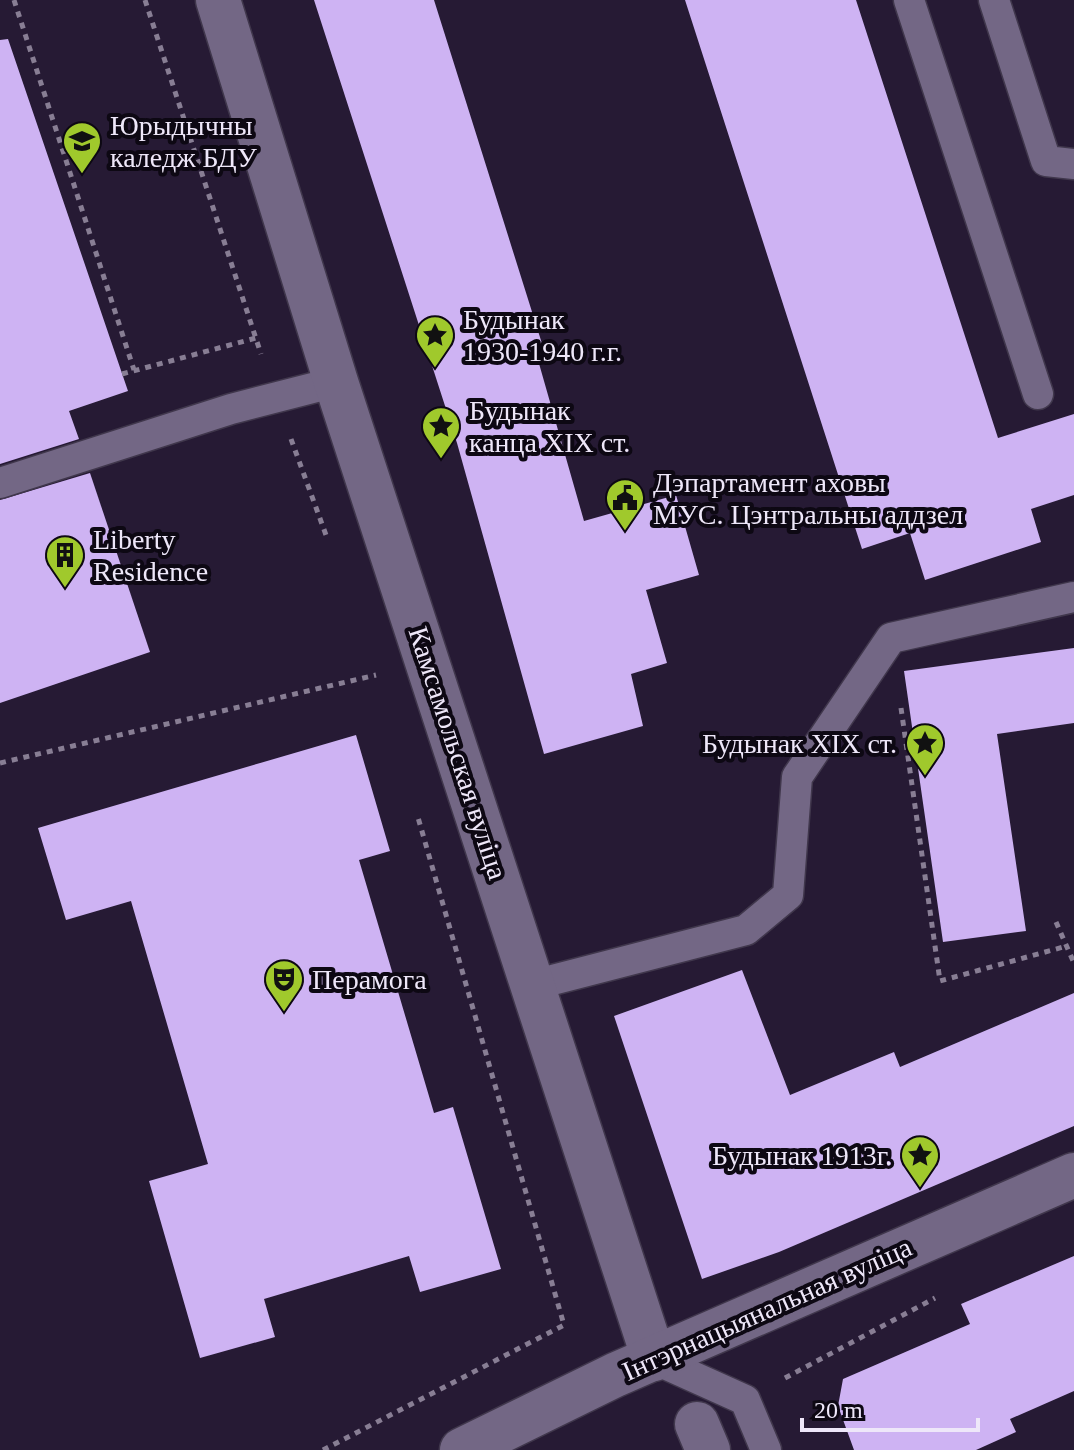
<svg xmlns="http://www.w3.org/2000/svg" width="1074" height="1450" font-family="'Times New Roman',serif">
	<rect width="100%" height="100%" fill="#261a34"/>
	<g fill="#ceb3f3">
		<path d="M314,0h120l110,350 -8,3 48,168 92,-26 23,80 -53,15 21,73 -36,11 12,52 -99,28 -87,-311z"/>
		<path d="M685,0h171l142,438 76,-24v81l-43,14 10,33 -116,38 -15,-47 -48,16z"/>
		<path d="M8,39l120,352 -59,20 10,28 -79,25v-424z"/>
		<path d="M90,473l60,179 -150,51v-203z"/>
		<path d="M1074,648v75l-77,11 29,197 -83,11 -39,-271z"/>
		<path d="M356,735l34,116 -31,9 75,253 19,-6 48,162 -81,23 -11,-36 -145,43 11,38 -75,21 -51,-177 59,-17 -77,-263 -65,19 -28,-92z"/>
		<path d="M742,970l48,125 104,-43 6,15 174,-74v133l-295,126 -77,27 -88,-263z"/>
		<path d="M1074,1256v135l-64,28 6,13 -40,18h-122l-16,-44 5,-27 127,-55 -9,-20z"/>
	</g>
	<g fill="none" stroke-linecap="round" stroke-linejoin="round">
		<defs>
			<g id="service">
				<path d="M909,0l129,394"/>
				<path d="M994,0l52,161 28,3"/>
				<path d="M0,483l231,-74 105,-27"/>
				<path d="M533,985l213,-55 42,-35 9,-118 94,-139 183,-41"/>
				<path d="M654,1359l91,41 21,50"/>
			</g>
			<path id="pedestrian" d="M697,1424l11,26"/>
			<g id="secondary">
				<path d="M218,0l118,382 318,977"/>
				<path d="M462,1450l153,-75 459,-200"/>
			</g>
		</defs>
		<use href="#service" stroke="#40374c" stroke-width="33"/>
		<use href="#pedestrian" stroke="#40374c" stroke-width="47"/>
		<use href="#secondary" stroke="#40374c" stroke-width="47"/>
		<g stroke="#887e94" stroke-width="5" stroke-dasharray="6 6" stroke-linecap="butt">
			<path d="M14,0l120,370"/>
			<path d="M145,0l116,354"/>
			<path d="M122,374l134,-36"/>
			<path d="M291,439l35,96"/>
			<path d="M901,708l39,273 127,-35"/>
			<path d="M0,763l376,-88"/>
			<path d="M1056,922l18,41"/>
			<path d="M785,1378l150,-80"/>
			<path d="M323,1450l241,-125 -147,-511"/>
		</g>
		<use href="#service" stroke="#736785" stroke-width="30"/>
		<use href="#pedestrian" stroke="#736785" stroke-width="44"/>
		<use href="#secondary" stroke="#736785" stroke-width="44"/>
	</g>
	<defs>
		<symbol id="university-pin" viewBox="-11 -11 22 30"><path d="M0 17L-7.5 6A9.5 9.5 0 1 1 7.5 6Z" fill="#a0c92c" stroke="#0d0813"/><path d="M0-5L7-2L0 1L-7-2ZM-4 1L0 2.5L4 1V4Q0 6-4 4Z" fill="#111"/></symbol>
		<symbol id="sight-pin" viewBox="-11 -11 22 30"><path d="M0 17L-7.5 6A9.5 9.5 0 1 1 7.5 6Z" fill="#a0c92c" stroke="#0d0813"/><path d="M0-6L1.8-2.2L6-1.7L2.9 1.2L3.7 5.4L0 3.3L-3.7 5.4L-2.9 1.2L-6-1.7L-1.8-2.2Z" fill="#111"/></symbol>
		<symbol id="civic-pin" viewBox="-11 -11 22 30"><path d="M0 17L-7.5 6A9.5 9.5 0 1 1 7.5 6Z" fill="#a0c92c" stroke="#0d0813"/><path d="M-.6-6.5H3V-4.5H.6V-3L4-1V1h2V6H-6V1h2V-1L-.6-3ZM-1.2 2.5V6h2.4V2.5Z" fill="#111"/></symbol>
		<symbol id="building-pin" viewBox="-11 -11 22 30"><path d="M0 17L-7.5 6A9.5 9.5 0 1 1 7.5 6Z" fill="#a0c92c" stroke="#0d0813"/><path d="M-4-6H4V6H1V3H-1V6H-4ZM-2.5-4.3h1.7v1.8h-1.7ZM.8-4.3h1.7v1.8H.8ZM-2.5-1h1.7V.8h-1.7ZM.8-1h1.7V.8H.8Z" fill="#111"/></symbol>
		<symbol id="theatre-pin" viewBox="-11 -11 22 30"><path d="M0 17L-7.5 6A9.5 9.5 0 1 1 7.5 6Z" fill="#a0c92c" stroke="#0d0813"/><path d="M-5-5.5Q0-4 5-5.5V0Q5 5 0 6Q-5 5-5 0ZM-3.3-2.5H-1v1.5H-3.3ZM1-2.5H3.3v1.5H1ZM-2.8 1Q0 5.5 2.8 1Z" fill="#111"/></symbol>
	</defs>
	<g fill-rule="evenodd">
		<use href="#university-pin" x="60" y="119" width="44" height="60"/>
		<use href="#sight-pin" x="413" y="313" width="44" height="60"/>
		<use href="#sight-pin" x="419" y="404" width="44" height="60"/>
		<use href="#civic-pin" x="603" y="476" width="44" height="60"/>
		<use href="#building-pin" x="43" y="533" width="44" height="60"/>
		<use href="#sight-pin" x="903" y="721" width="44" height="60"/>
		<use href="#theatre-pin" x="262" y="957" width="44" height="60"/>
		<use href="#sight-pin" x="898" y="1133" width="44" height="60"/>
	</g>
	<g text-anchor="middle" dominant-baseline="central" stroke-width="8" stroke-linejoin="round" paint-order="stroke">
		<g font-size="28" fill="#eee7f9" stroke="#0d0813" text-anchor="start">
			<text x="110" y="125">Юрыдычны<tspan x="110" dy="32">каледж БДУ</tspan></text>
			<text x="463" y="319">Будынак<tspan x="463" dy="32">1930-1940 г.г.</tspan></text>
			<text x="469" y="410">Будынак<tspan x="469" dy="32">канца ХІХ ст.</tspan></text>
			<text x="653" y="482">Дэпартамент аховы<tspan x="653" dy="32">МУС. Цэнтральны аддзел</tspan></text>
			<text x="93" y="539">Liberty<tspan x="93" dy="32">Residence</tspan></text>
			<text x="897" y="743" text-anchor="end">Будынак XIX ст.</text>
			<text x="312" y="979">Перамога</text>
			<text x="892" y="1155" text-anchor="end">Будынак 1913г.</text>
		</g>
		<g font-size="28" fill="#eee7f9" stroke="#0d0813">
			<text transform="translate(458 753) rotate(72)">Камсамольская вуліца</text>
			<text transform="translate(767 1309) rotate(-24)">Інтэрнацыянальная вуліца</text>
		</g>
	</g>
	<path d="M802 1418v12h176v-12" fill="none" stroke="#eee7f9" stroke-width="4"/>
	<text x="814" y="1418" font-size="24" fill="#eee7f9" stroke="#0d0813" stroke-width="6" paint-order="stroke">20 m</text>
</svg>
